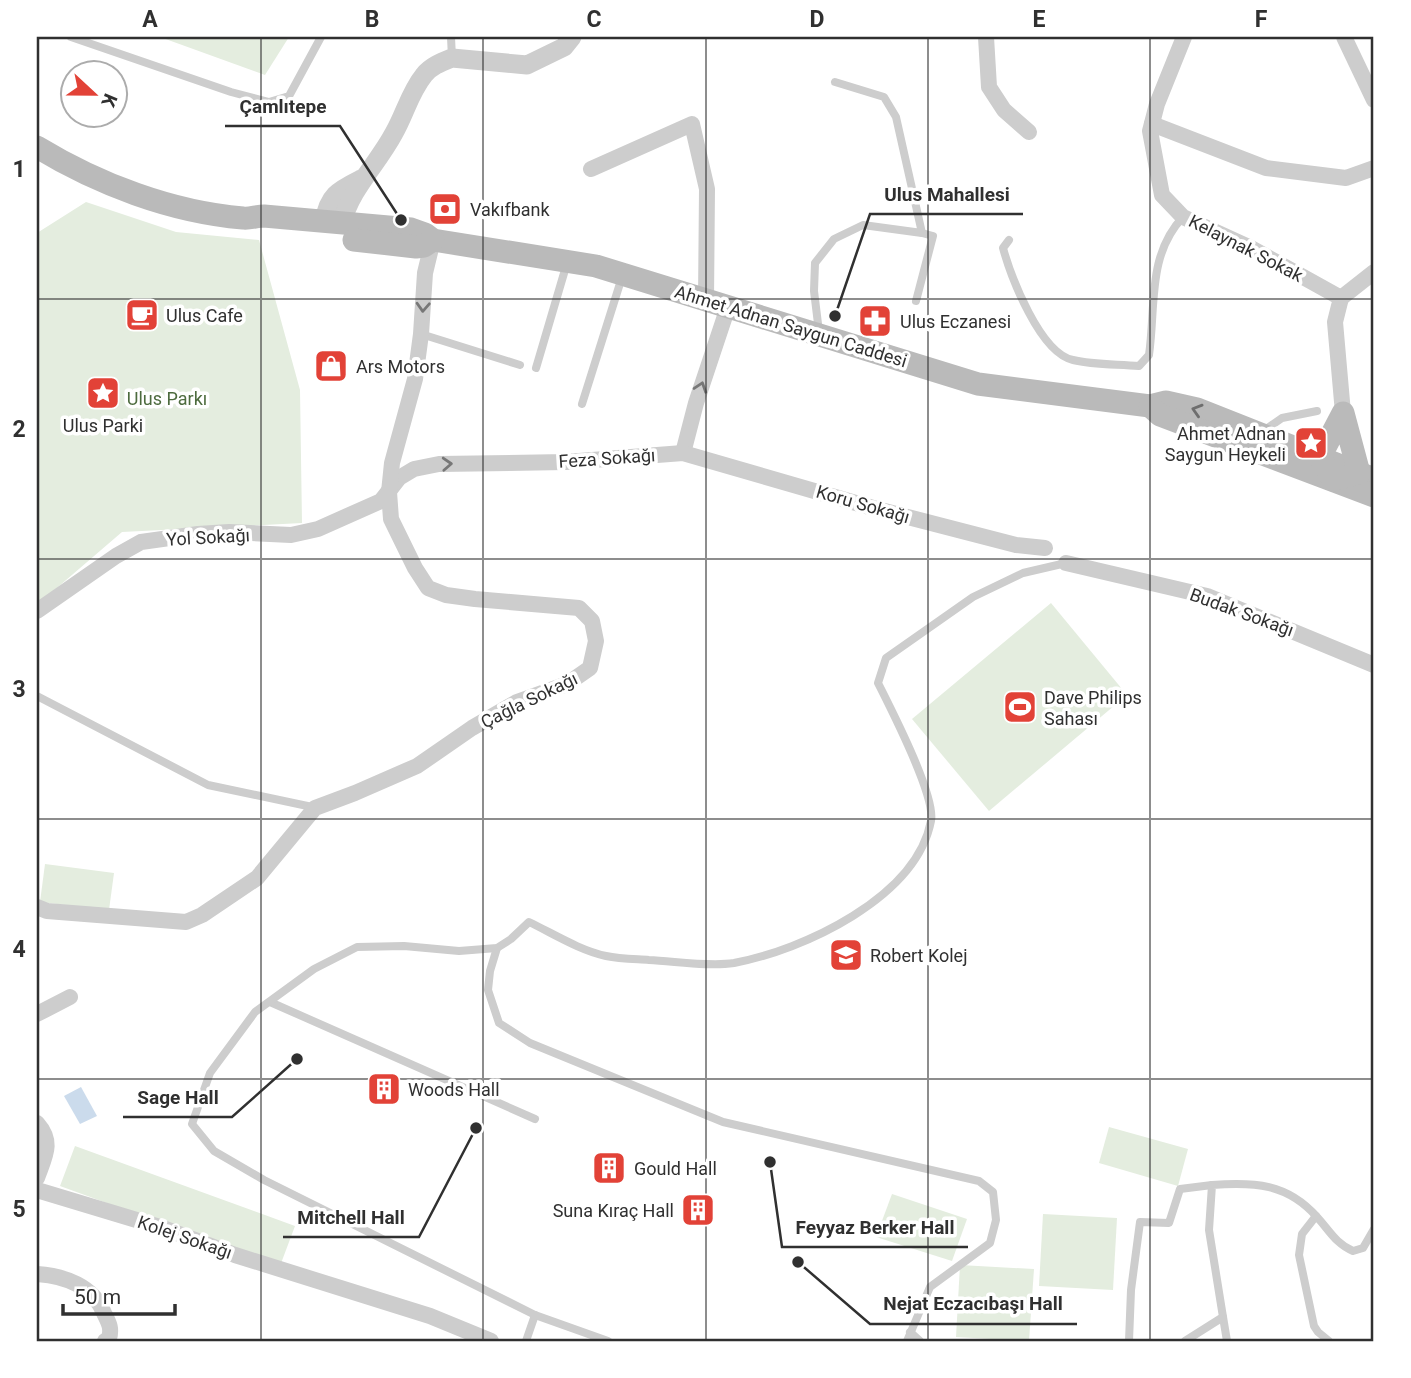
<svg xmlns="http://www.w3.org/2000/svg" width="1411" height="1378" font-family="Roboto,sans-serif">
	<rect width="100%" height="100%" fill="#fff"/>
	<g fill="#e4eddf">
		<path d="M160,37h129l-24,38z"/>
		<path d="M86,202l90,30 83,8 41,150 2,133 -180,9 -85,73v-372z"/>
		<path d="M1051,603l76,92 -138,116 -77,-92z"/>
		<path d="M45,864l69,9 -5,37 -69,-8z"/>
		<path d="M1109,1127l79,22 -10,37 -79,-23z"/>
		<path d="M75,1146l220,80 -15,40 -220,-80z"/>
		<path d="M892,1194l75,25 -15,42 -76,-24z"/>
		<path d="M1043,1214l74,4 -4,72 -74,-4z"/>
		<path d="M960,1265l74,4 -5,72 -73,-4z"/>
	</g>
	<path fill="#cbdbec" d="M81,1087l16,29 -17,8 -16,-28z"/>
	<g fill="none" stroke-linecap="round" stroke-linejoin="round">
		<g stroke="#cdcdcd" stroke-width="8">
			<path d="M71,37l160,55 38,10 20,-6 32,-59"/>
			<path d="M451,37l1,21"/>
			<path d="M1009,240l-6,8c8,29 37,105 70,112 21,5 45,4 66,6l10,-11c7,-49 -2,-100 34,-138"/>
			<path d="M916,301l17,-65 -11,-3"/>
			<path d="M819,332l-5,-41 1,-28 19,-24 29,-14 59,8 -26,-116 -12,-20 -49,-15"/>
			<path d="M421,334l99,31"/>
			<path d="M536,368l31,-105"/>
			<path d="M582,404l40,-127"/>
			<path d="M1262,432l20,-14 35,-7"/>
			<path d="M37,696l171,89 109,23"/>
			<path d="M497,948l-7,23 -2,19 11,33 31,20 193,79 256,59 14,11 3,28 -6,23 -60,44 -23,54"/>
			<path d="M270,1002l265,117"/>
			<path d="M1316,1216l-14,18 -3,21 15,71 4,6 11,9"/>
			<path d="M1223,1317l4,24"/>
			<path d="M910,1332l10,9"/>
			<path d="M526,1341l9,-26"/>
			<path d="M608,1341l-73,-26 -271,-135 -50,-29 -22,-27 18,-51 45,-61 59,-43 43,-22 47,-1 55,5 38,-3 14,-9 18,-17c25,12 50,28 77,34 14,3 29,3 43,4 25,1 60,7 85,3 69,-13 182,-65 197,-142 5,-25 -40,-112 -53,-138l8,-25 87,-61 50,-24 43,-10"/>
			<path d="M1129,1341l2,-51 9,-68 29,1 11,-34 32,-4"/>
			<path d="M1185,1341l38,-24 -14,-87 3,-45c42,-3 75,-2 105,32 12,13 19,27 36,34l10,-3 11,-19"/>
		</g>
		<g stroke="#cdcdcd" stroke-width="16">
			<path d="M986,37l3,50 15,23 25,22"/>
			<path d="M1184,37l-27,67 -7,27 12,64 21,22 68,31 90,50 -6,24 8,91"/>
			<path d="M1344,37l30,63"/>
			<path d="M1152,124l114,44 80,10 28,-10"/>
			<path d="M591,169l101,-45 15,65 -1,111"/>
			<path d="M1341,298l33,-26"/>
			<path d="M683,453l13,-50 32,-96"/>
			<path d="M1066,563l141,33 167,69"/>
			<path d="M37,611l79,-55 25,-14 57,-8 31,-2 62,3 27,-6 63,-28 18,-23 15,-9 25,-5 127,-2 117,-9 190,55 143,37 29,3"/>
			<path d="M37,907l10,4 139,11 16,-7 55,-37 58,-70 40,-15 62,-27 55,-38 45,-26 50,-18 23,-16 6,-27 -4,-20 -13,-13 -104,-9 -29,-4 -18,-7 -13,-20 -24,-49 -2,-27 3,-29 23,-84 6,-45 4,-61 8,-33"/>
			<path d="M37,1014l33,-17"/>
			<path d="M37,1123c17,19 8,33 0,55"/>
			<path d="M37,1190l126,38 72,27 195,61 61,25"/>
			<path d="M37,1274c28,2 56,12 67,39 5,10 8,15 5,26l-4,2"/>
		</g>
		<g stroke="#cdcdcd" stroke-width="19">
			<path d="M324,222c4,-27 15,-32 37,-43"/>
			<path d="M342,223c9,-35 35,-58 52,-90 11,-19 16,-41 30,-58 7,-9 18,-13 28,-17l75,7 37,-18 8,-10"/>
		</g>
		<g stroke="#bababa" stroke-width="23">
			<path d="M37,147c61,37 134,65 206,71 6,1 14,-2 21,-2l147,13 14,5 8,6 163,26 382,118 172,22 16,-4 31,7 177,70"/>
			<path d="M354,240l62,7 8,-1 9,-6"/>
			<path d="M1150,406l10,9 214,81"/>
			<path d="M1343,413l16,60 -26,7 -13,-23z"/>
		</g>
	</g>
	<defs><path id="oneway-chevron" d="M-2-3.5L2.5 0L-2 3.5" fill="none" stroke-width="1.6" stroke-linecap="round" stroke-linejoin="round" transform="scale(1.75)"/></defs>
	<g stroke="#777">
		<use href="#oneway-chevron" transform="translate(423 307) rotate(93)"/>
		<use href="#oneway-chevron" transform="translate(701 387) rotate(-72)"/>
		<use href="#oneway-chevron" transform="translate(447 464) rotate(-3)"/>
	</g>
	<use stroke="#6e6e6e" href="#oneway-chevron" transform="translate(1197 410) rotate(-163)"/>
	<path fill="none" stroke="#303030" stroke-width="2" stroke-opacity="0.55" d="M261,37v1304M483,37v1304M706,37v1304M928,37v1304M1150,37v1304M37,299h1337M37,559h1337M37,819h1337M37,1079h1337"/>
	<defs>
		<symbol id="bank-square" viewBox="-11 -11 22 22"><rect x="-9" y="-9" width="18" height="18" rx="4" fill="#e24237" stroke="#fff"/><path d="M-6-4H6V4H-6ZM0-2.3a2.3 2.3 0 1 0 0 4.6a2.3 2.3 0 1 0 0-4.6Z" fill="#fff"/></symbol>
		<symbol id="cafe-square" viewBox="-11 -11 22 22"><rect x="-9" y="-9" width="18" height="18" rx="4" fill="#e24237" stroke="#fff"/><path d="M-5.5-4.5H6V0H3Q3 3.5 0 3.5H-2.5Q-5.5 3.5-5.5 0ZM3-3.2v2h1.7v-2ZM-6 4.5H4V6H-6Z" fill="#fff"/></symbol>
		<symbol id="pharmacy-square" viewBox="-11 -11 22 22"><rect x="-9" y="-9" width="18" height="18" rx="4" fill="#e24237" stroke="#fff"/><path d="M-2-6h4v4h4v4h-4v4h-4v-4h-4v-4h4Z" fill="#fff"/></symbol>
		<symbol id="shop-square" viewBox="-11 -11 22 22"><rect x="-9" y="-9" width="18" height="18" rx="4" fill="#e24237" stroke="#fff"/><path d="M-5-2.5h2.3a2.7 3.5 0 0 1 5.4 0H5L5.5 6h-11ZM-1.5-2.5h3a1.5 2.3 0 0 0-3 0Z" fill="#fff"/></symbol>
		<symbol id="sight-square" viewBox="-11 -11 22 22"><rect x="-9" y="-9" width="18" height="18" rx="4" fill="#e24237" stroke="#fff"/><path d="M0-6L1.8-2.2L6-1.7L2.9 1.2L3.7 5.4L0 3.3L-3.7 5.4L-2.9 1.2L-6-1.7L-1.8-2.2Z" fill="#fff"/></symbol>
		<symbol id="stadium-square" viewBox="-11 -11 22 22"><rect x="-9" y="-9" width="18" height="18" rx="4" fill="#e24237" stroke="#fff"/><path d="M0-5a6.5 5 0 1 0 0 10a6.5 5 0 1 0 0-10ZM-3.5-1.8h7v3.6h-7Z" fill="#fff"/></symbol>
		<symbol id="school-square" viewBox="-11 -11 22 22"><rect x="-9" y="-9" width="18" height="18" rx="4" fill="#e24237" stroke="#fff"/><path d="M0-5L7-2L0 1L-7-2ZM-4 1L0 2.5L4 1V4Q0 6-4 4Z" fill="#fff"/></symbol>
		<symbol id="building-square" viewBox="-11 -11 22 22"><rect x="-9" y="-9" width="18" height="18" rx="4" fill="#e24237" stroke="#fff"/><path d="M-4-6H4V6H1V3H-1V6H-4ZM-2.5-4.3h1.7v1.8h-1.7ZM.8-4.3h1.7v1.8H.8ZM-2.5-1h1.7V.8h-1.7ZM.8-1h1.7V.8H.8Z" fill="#fff"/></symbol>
	</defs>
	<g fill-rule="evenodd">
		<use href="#bank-square" x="426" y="190" width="38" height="38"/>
		<use href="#cafe-square" x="123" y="296" width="38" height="38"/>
		<use href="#pharmacy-square" x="856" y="302" width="38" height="38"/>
		<use href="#shop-square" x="312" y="347" width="38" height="38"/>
		<use href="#sight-square" x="84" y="374" width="38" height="38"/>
		<use href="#sight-square" x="1292" y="424" width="38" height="38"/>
		<use href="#stadium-square" x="1001" y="688" width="38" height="38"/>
		<use href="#school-square" x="827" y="936" width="38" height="38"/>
		<use href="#building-square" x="365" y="1070" width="38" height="38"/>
		<use href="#building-square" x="590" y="1149" width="38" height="38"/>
		<use href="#building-square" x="679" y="1191" width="38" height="38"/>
	</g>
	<g text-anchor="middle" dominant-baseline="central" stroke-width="7" stroke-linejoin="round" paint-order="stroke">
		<g font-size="18" fill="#303030" stroke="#fff" text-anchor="start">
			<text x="470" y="209">Vakıfbank</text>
			<text x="166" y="315">Ulus Cafe</text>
			<text x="900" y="321">Ulus Eczanesi</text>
			<text x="356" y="366">Ars Motors</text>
			<text x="103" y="425" text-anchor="middle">Ulus Parki</text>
			<text x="1286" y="433" text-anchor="end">Ahmet Adnan<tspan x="1286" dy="21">Saygun Heykeli</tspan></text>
			<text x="1044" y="697">Dave Philips<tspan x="1044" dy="21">Sahası</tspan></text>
			<text x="870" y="955">Robert Kolej</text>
			<text x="408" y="1089">Woods Hall</text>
			<text x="634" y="1168">Gould Hall</text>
			<text x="674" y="1210" text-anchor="end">Suna Kıraç Hall</text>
		</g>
		<g font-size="18" fill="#303030" stroke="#fff">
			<text transform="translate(1246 248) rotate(27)">Kelaynak Sokak</text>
			<text transform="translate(791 326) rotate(17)">Ahmet Adnan Saygun Caddesi</text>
			<text transform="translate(607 458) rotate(-4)">Feza Sokağı</text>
			<text transform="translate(863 504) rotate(16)">Koru Sokağı</text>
			<text transform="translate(208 537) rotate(-3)">Yol Sokağı</text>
			<text transform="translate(1242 612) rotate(20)">Budak Sokağı</text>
			<text transform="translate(529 700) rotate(-26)">Çağla Sokağı</text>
			<text transform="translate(185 1237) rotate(19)">Kolej Sokağı</text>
		</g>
		<g font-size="18" fill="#4d6b3e" stroke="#fff">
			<text x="167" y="398">Ulus Parkı</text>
		</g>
	</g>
	<path fill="none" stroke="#303030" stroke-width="2.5" d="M401 220L340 126H225M835 316L870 214H1023M297 1059L232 1117H123M476 1128L419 1237H283M770 1162L782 1247H968M798 1262L870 1324H1077"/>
	<g fill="#303030" stroke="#fff" stroke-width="2.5">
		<circle cx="401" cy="220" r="7"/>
		<circle cx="835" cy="316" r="7"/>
		<circle cx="297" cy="1059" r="7"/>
		<circle cx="476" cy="1128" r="7"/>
		<circle cx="770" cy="1162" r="7"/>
		<circle cx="798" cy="1262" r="7"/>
	</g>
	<g font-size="19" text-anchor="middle" font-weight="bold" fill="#303030" stroke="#fff" stroke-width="7" stroke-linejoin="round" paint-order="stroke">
		<text x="283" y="113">Çamlıtepe</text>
		<text x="947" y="201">Ulus Mahallesi</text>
		<text x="178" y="1104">Sage Hall</text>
		<text x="351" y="1224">Mitchell Hall</text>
		<text x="875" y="1234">Feyyaz Berker Hall</text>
		<text x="973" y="1310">Nejat Eczacıbaşı Hall</text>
	</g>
	<rect width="1411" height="1378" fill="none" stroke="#ffffff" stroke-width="77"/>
	<g transform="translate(94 94) rotate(112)"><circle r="33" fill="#ffffff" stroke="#acacac" stroke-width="2"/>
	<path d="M0-5L12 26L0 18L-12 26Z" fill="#e24237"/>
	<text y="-10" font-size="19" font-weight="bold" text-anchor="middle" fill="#303030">K</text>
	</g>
	<path d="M63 1304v10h112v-10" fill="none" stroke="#303030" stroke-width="3.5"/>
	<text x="74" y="1304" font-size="21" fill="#303030" stroke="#ffffff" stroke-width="5" paint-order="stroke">50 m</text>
	<rect x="38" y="38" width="1334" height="1302" fill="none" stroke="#303030" stroke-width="2.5"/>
	<g font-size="23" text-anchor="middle" font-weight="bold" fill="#303030">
		<text x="150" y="27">A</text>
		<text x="372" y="27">B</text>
		<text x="594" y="27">C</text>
		<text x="817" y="27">D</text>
		<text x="1039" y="27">E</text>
		<text x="1261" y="27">F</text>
		<text x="19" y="177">1</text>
		<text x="19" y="437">2</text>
		<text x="19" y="697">3</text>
		<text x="19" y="957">4</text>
		<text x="19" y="1217">5</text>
	</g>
</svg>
